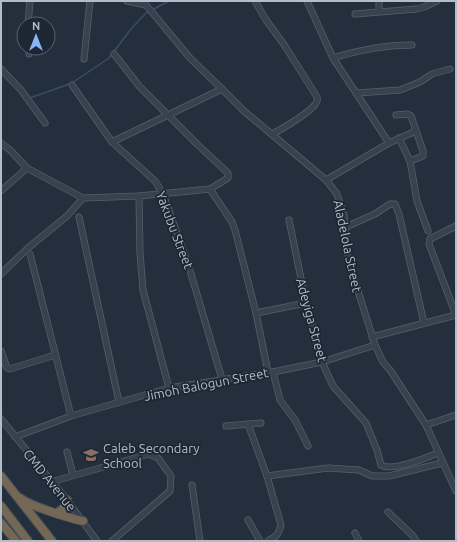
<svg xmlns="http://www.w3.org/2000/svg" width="457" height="542" font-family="Ubuntu,sans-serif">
	<rect width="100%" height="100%" fill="#242f3e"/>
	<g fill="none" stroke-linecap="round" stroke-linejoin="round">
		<g stroke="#394c67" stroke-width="1.5">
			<path d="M152,10l17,-9"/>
			<path d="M30,98l42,-15 37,-25 22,-29 14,-15 3,-2"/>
		</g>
		<defs>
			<g id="minor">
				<path d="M127,1l19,4 44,53 32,31 22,22 82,69 11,14 7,21 4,44 27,86 8,17 7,8 36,55 30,66"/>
				<path d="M255,1l11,19 19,26 32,51c0,3 1,4 -1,6 -5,9 -34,26 -44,31"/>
				<path d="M307,1l26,57 56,85"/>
				<path d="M379,11v-10"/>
				<path d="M355,14l62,-5 7,-2 13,-6"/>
				<path d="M28,24l2,-23"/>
				<path d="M29,48v6"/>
				<path d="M333,58c26,-8 52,-13 79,-13"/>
				<path d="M84,59l6,-58"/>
				<path d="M1,69l20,21 24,33"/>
				<path d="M72,85l40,57 43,39 8,13 26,73 33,112"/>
				<path d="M357,93l43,-3 20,-8 12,-8 18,-5"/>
				<path d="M396,115l11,-1 4,2 12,35v5l-13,5"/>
				<path d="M399,138l11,23 7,40 11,30"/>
				<path d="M112,142l110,-53"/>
				<path d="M1,143l9,7 17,18 56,30 56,-2 71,-7 18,-11v-5l-30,-28 -58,-58 -26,-33"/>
				<path d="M326,180l63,-37 27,-12"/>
				<path d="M210,189l22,33 3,8 21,83 12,59"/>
				<path d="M1,191l26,-23"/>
				<path d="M139,196l1,57 3,37 26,98"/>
				<path d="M79,217l40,185"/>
				<path d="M289,220l17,83 16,59 11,24 33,37 11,27 4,15c11,7 45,-7 57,-12"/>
				<path d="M456,226l-26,13 -1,5 27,71"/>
				<path d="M346,227l29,-13 15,-10h5l4,10 25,109"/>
				<path d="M30,254l41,162"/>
				<path d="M1,274l27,-26 39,-32 16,-18"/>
				<path d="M256,313l50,-10"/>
				<path d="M372,337l84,-22"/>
				<path d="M1,351l6,17 3,1 45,-14"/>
				<path d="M273,372l7,28 15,20 13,26"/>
				<path d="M1,419l66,81 30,41"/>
				<path d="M248,424l19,52 14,49c-2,9 -5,12 -13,16"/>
				<path d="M426,425l30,-10"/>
				<path d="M226,426l35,-3"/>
				<path d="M15,437l56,-21 98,-28 104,-16 49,-10 53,-17"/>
				<path d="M67,452l6,23"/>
				<path d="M267,476l61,-8 31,2 13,6h17l53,-13"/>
				<path d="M51,482l98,-28 9,4 13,18 -1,15 -58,50"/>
				<path d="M192,485l8,56"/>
				<path d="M388,512l25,24 3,5"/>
				<path d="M248,520l12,21"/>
				<path d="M355,533l4,8"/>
			</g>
			<g id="highway">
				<path d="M1,476l51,65"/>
				<path d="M20,498c10,8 49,20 63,23"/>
				<path d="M1,506l27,35"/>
				<path d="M57,513c6,-4 9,-6 10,-13"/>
				<path d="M1,523l15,18"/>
			</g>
		</defs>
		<use href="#minor" stroke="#565f6c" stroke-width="7"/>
		<use href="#highway" stroke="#434c59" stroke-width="10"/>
		<use href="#minor" stroke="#38414e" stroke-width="5.5"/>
		<use href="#highway" stroke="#746855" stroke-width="8"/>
	</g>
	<defs>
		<symbol id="school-bare" viewBox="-9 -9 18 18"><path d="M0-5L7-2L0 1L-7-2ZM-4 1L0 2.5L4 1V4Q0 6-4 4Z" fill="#8d6e63" stroke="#1d2633" stroke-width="2.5" paint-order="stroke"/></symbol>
	</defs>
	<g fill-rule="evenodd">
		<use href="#school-bare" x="80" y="444" width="22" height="22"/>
	</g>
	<g text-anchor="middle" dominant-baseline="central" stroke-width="3.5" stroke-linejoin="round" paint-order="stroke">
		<g font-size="13" fill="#b4bcc9" stroke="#1d2633">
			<text transform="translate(175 230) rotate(69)">Yakubu Street</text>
			<text transform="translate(348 246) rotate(78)">Aladelola Street</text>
			<text transform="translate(312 320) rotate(75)">Adeyiga Street</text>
			<text transform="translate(206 384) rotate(-11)">Jimoh Balogun Street</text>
			<text transform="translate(50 480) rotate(51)">CMD Avenue</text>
		</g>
		<g font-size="13" fill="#b4bcc9" stroke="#1d2633" text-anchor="start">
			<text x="103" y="448">Caleb Secondary<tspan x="103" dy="15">School</tspan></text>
		</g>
	</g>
	<rect width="457" height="542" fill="none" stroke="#b4bcc9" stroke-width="4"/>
	<g transform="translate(36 36)"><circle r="19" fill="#1d2633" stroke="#59626f"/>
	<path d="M0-3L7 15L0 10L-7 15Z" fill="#8ab4f8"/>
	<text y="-6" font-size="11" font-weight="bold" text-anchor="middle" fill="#b4bcc9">N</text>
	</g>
</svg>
